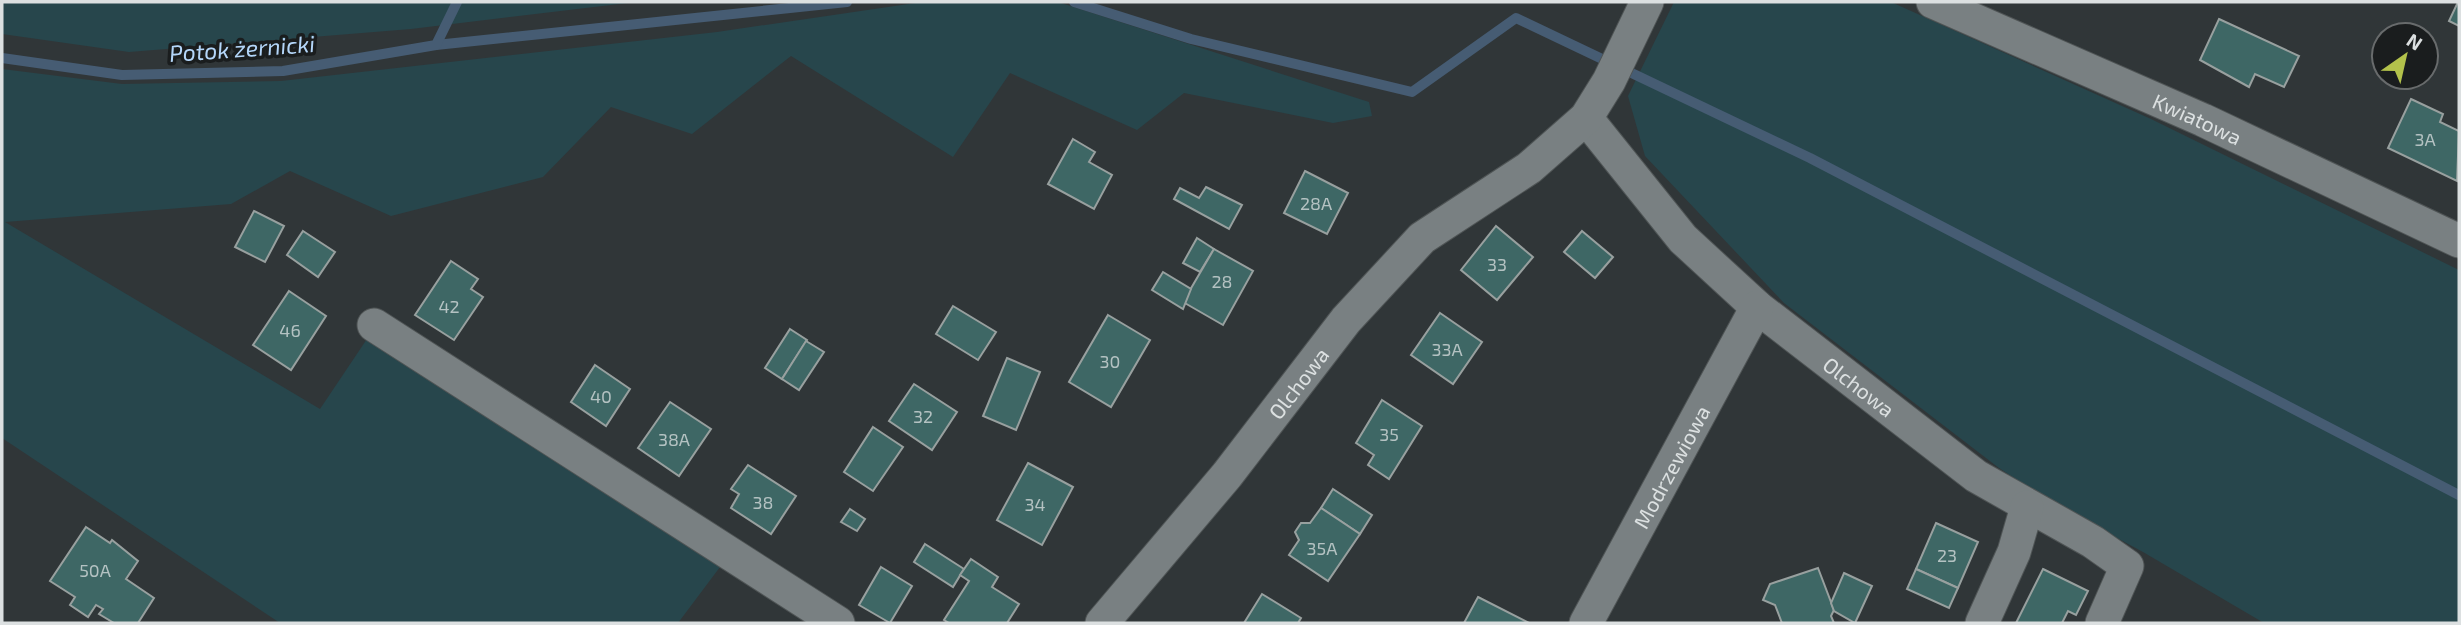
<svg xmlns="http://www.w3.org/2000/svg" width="2461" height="625" font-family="'Exo 2',sans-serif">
	<rect width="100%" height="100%" fill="#303638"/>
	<g fill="#27464c">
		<path d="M2,2h634l-225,27 -282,23 -127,-18z"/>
		<path d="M922,2h136l311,100 3,14 -39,7 -149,-30 -47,37 -127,-57 -57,84 -162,-101 -99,78 -81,-27 -68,70 -152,39 -101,-45 -59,33 -226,18 315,187 51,-76 352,230 -45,60h-398l-278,-185v-369l120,15 159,-3 436,-49z"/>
		<path d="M1674,2h217l260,117 308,151v353h-195l-121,-71 -91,-49 -53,-35 -215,-165 -139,-147 -17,-60z"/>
	</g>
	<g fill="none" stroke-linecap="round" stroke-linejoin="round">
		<g stroke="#465c73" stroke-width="10">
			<path d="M1074,2l117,37 221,53 104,-74 294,140 649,337"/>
			<path d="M436,45l411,-43"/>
			<path d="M2,58l120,17 161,-4 153,-26 21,-43"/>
		</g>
	</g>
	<g fill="#3e6765" stroke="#98a09f" stroke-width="2">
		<path d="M2458,2h1v24l-10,-5z"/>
		<path d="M2219,19l80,37 -15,31 -29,-13 -6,13 -49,-27z"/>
		<path d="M2411,99l32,15 -3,8 19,9 -2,50 -69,-33z"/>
		<path d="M1073,139l22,13 -6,10 23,13 -18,34 -46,-25z"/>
		<path d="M1305,171l43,22 -21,41 -43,-21z"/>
		<path d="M1206,187l36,18 -13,24 -55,-30 6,-11 19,10z"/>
		<path d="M254,211l30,15 -19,36 -30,-15z"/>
		<path d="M1496,226l37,31 -36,43 -36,-30z"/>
		<path d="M303,231l32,21 -17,25 -31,-22z"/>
		<path d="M1582,231l31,26 -18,21 -31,-26z"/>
		<path d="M1197,238l17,11 -14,23 -17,-9z"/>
		<path d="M1214,249l39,22 -30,54 -40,-23z"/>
		<path d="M451,261l27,18 -7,10 12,8 -29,43 -39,-25z"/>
		<path d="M1163,272l28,17 -8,20 -31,-19z"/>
		<path d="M289,291l37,25 -35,54 -38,-25z"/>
		<path d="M953,306l43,26 -18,28 -42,-26z"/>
		<path d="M1440,313l42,29 -29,42 -42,-29z"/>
		<path d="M1108,315l42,25 -39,67 -42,-25z"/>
		<path d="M790,329l17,11 -25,39 -17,-11z"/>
		<path d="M806,341l18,11 -25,38 -17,-11z"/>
		<path d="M1007,358l33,14 -24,58 -33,-14z"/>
		<path d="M595,365l35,24 -24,37 -35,-24z"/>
		<path d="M914,384l43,28 -25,38 -43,-29z"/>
		<path d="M1382,400l40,26 -33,53 -21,-14 6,-10 -18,-12z"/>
		<path d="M670,402l41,27 -32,47 -41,-28z"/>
		<path d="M873,427l30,20 -30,44 -29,-19z"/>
		<path d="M1028,463l45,24 -31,58 -45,-25z"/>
		<path d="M748,465l48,31 -25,38 -40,-26 8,-14 -8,-5z"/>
		<path d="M1333,489l39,26 -12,19 -39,-26z"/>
		<path d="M1321,508l39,26 -32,47 -39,-26 10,-15 -4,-8 6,-9h9z"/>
		<path d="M850,509l15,10 -8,12 -16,-9z"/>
		<path d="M1936,523l42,19 -20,46 -42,-19z"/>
		<path d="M86,527l24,16 2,-3 26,21 -12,18 28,19 -16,25h-24l-15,-9 4,-5 -7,-4 -8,12 -18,-12 5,-8 -25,-16z"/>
		<path d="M925,544l39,25 -11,18 -39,-25z"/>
		<path d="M971,559l27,18 -6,10 27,17 -12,19h-58l-5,-3 25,-39 -9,-6z"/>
		<path d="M881,567l31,19 -22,37 -31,-18z"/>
		<path d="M1818,568l16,42 -3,6 3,7h-52l-7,-18 -12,-5 7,-16z"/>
		<path d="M1916,569l42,19 -9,20 -42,-19z"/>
		<path d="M2043,569l45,22 -12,24 -8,-4 -6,12h-46z"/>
		<path d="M1844,573l28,13 -17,37 -21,-12 -3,-8z"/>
		<path d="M1262,594l39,24 -3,5h-54z"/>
		<path d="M1478,597l51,26h-65z"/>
	</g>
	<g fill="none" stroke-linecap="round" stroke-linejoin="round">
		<defs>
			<g id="minor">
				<path id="s1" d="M1933,2l270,118 256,121"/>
				<path id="s2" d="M1586,118l97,121 74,68 219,169 117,66 34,24 -25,57"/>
				<path d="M374,325l464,298"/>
				<path id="s3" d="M1102,623l125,-148 119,-155 76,-82 107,-70 57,-50 23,-37 38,-79"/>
				<path id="s4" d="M1586,623l171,-316"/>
				<path d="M1982,623l32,-71 13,-45"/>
			</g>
		</defs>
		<use href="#minor" stroke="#4f5455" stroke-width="35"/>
		<use href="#minor" stroke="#798082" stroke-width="33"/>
	</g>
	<g text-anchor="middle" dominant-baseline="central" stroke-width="7" stroke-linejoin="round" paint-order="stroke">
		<g font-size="18" fill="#b4c2c2">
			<text x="2425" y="139">3A</text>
			<text x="1316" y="203">28A</text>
			<text x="1497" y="264">33</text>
			<text x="1222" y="281">28</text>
			<text x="449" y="306">42</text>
			<text x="290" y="330">46</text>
			<text x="1447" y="349">33A</text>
			<text x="1110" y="361">30</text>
			<text x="601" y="396">40</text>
			<text x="923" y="416">32</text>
			<text x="1389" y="434">35</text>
			<text x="674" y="439">38A</text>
			<text x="763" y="502">38</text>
			<text x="1035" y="504">34</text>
			<text x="1322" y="548">35A</text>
			<text x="1947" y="555">23</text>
			<text x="95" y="570">50A</text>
		</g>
		<g font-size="21" fill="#dce0e1" stroke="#1a1d1e">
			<text stroke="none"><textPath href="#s1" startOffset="289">Kwiatowa</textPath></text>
			<text stroke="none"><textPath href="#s3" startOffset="310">Olchowa</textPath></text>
			<text stroke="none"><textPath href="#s2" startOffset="385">Olchowa</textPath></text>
			<text stroke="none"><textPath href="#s4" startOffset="178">Modrzewiowa</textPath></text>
		</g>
		<g font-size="23" font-style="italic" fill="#b4d6f9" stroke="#1a1d1e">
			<text transform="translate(242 48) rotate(-4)">Potok żernicki</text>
		</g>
	</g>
	<rect width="2461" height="625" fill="none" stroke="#dce0e1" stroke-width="7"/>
	<g transform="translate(2405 56) rotate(34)"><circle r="33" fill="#1a1d1e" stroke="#686b6c" stroke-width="2"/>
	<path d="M0-5L12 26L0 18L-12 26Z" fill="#b3c24b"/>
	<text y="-10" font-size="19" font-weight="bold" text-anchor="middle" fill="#dce0e1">N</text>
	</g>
</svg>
